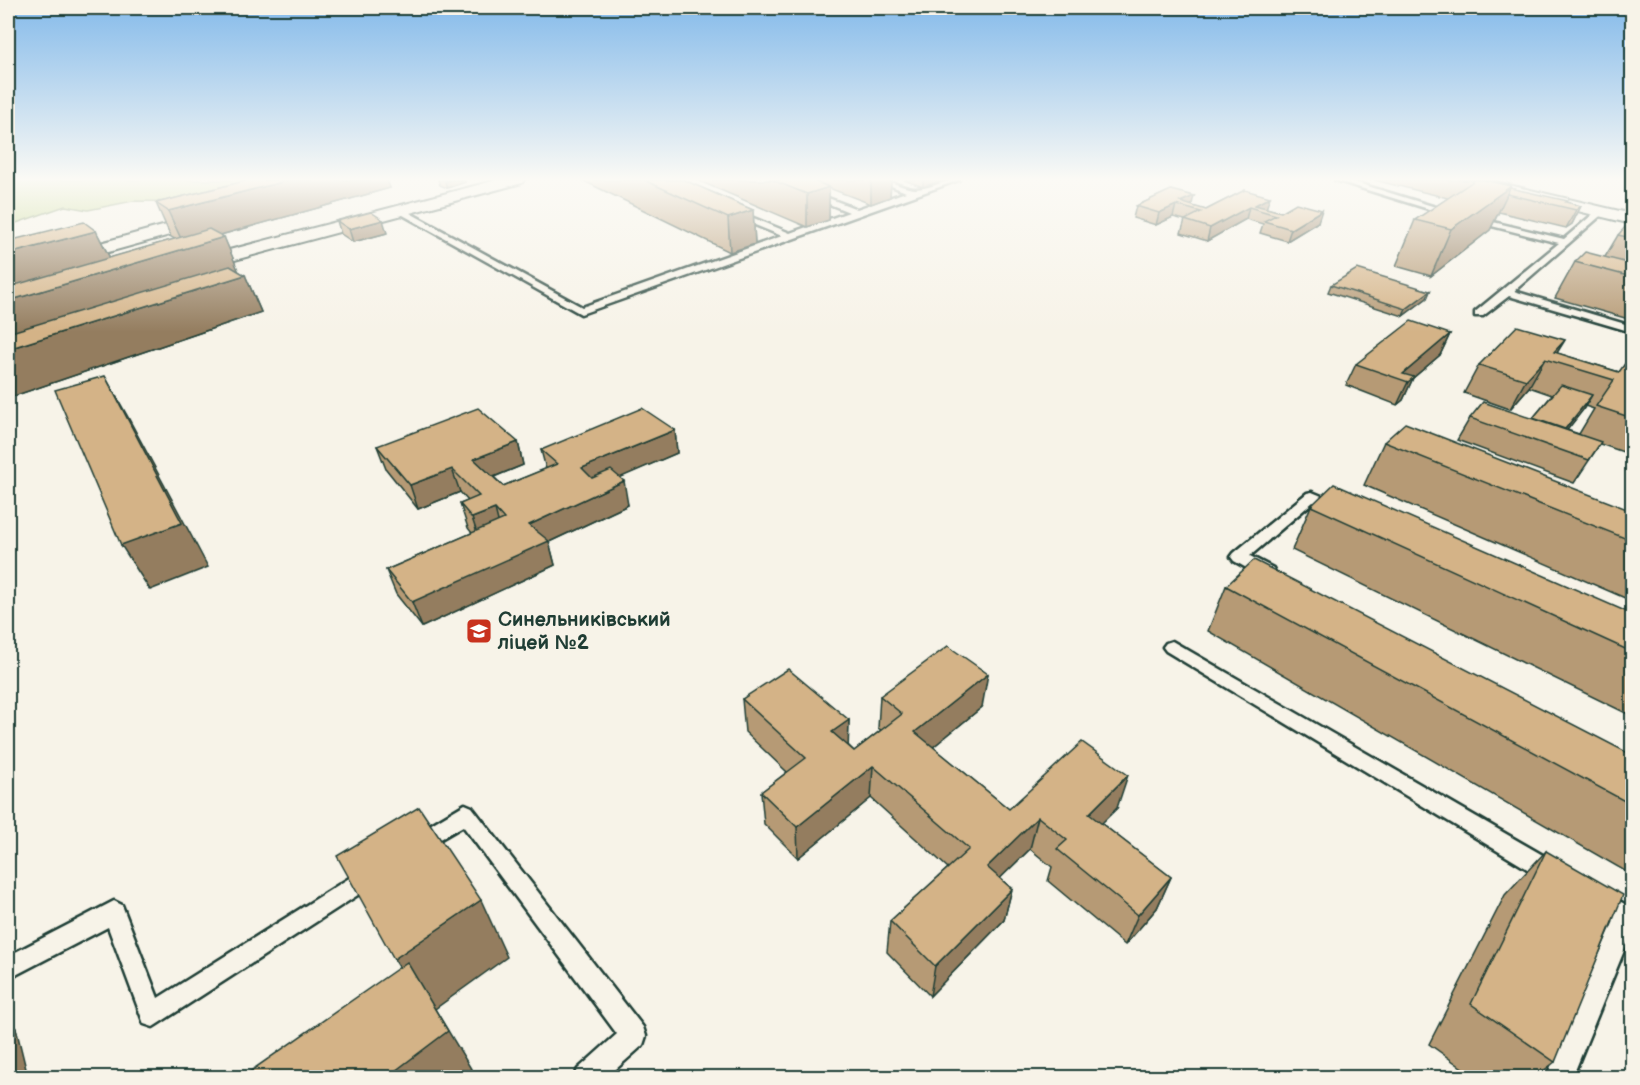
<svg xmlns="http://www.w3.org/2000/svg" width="1640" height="1085" font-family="'Balsamiq Sans',sans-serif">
	<rect width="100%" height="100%" fill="#f7f3e8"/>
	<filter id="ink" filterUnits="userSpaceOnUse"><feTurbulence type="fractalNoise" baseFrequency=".0167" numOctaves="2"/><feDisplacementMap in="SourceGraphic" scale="12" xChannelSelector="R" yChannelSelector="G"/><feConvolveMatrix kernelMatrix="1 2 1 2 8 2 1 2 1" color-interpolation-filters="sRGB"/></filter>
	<g filter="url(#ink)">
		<path fill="#c1d58a" stroke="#70895f" stroke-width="1.5" d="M16,180h284l-82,22 -85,-1 -45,9 -23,-4 -57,20v-43z"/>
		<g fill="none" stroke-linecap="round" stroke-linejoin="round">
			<defs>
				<g id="service">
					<path d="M770,180h11l76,29 49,-17 -29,-12c14,0 27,9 38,9 15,0 28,-9 44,-9l-378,134 -187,-104 7,-2 181,99 200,-71 -49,-20v-4h6l51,21 59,-21z"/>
					<path d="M1335,180h13l107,33 -7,2z"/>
					<path d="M1599,209l7,2 -92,80 118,35v6l-123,-36 -26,20h-8v-4l84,-69 -87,-22v-4l92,22z"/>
					<path d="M1312,492l29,12 2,3 -7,4 -23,-9 -63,54 23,12 2,4 -2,4h-12l-27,-15 -3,-4 3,-4 73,-60z"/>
					<path d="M1172,641l388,224 3,7 -3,7 -8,3 -8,-3 -378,-228 -3,-4 3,-4z"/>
					<path d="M465,804l7,3 171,220 3,9 -3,9 -37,33h-32l4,-9 39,-35 -154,-208 -43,25 -7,-2 -3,-7 3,-7z"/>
					<path d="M370,865l8,3 3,7 -3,7 -225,145 -9,-3 -36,-97 -100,52v-23l106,-55 8,4 36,93z"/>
					<path d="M1601,891l31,17v23l-60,147h-26l68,-157 -21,-13 -3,-7 3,-7z"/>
				</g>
				<g id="minor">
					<path d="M497,180h27l-2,3 -321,86h-14l-3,-4 3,-4z"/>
					<path d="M1459,180h29l144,34v10l-171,-41z"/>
					<path d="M207,214l6,1 3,4 -3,4 -205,57v-12z"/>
				</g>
			</defs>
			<use href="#service" stroke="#1f3d34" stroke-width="5"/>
			<use href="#minor" stroke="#1f3d34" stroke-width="4"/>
			<use href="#service" fill="#f7f3e8" fill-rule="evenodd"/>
			<use href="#minor" fill="#f7f3e8" fill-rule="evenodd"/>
		</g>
		<g fill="#b69a74" stroke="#1f3d34" stroke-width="1.5" fill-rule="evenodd">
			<path d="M249,180h138l3,8 -170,47 4,2 14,34 7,4 16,37 -253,86 88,-167 14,27 65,-19 -4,-2 -15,-34z"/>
			<path d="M438,180h26l1,2 -18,6 -7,-3z"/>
			<path d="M582,180h102l69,30 2,34 -25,8z"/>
			<path d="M697,180h194l-1,17 -19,7 -42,-16v32l-22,7z"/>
			<path d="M904,180h38l-19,7z"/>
			<path d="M1374,180h112l25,6 -1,2 71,18 -9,18 -6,4 -67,-16 -9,18 -59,46 -35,-10 19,-46 33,-22z"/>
			<path d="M1171,190l20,16 15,4 39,-20 21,18 52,14 -31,19 -27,-8 3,-9 -17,-5 -39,22 -26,-8 4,-13 -12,-3 -17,8 -23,-7 3,-12z"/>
			<path d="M337,221l50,12 -34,9 -12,-8z"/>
			<path d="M1632,224v96l-77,-22 20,-36 30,-5 13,-22 13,-8z"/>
			<path d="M1331,285l99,6 -3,7 -24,18 -75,-24z"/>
			<path d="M1450,334l-10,21 -27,23 -10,22 -6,5 -51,-20 10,-21z"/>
			<path d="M1557,353l62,19 13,-13v96l-32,-11 -26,39 -117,-43 13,-22h63l19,-23 -23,-8 -19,22 -46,-16 15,-28zM1585,406l9,3 -15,25 -12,-4z"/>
			<path d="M675,430l2,23 -57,24 8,28 -79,37 6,23 -133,62 -26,-33 -10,-24 86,-37 -4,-5 -8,-24 8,-3 -8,-9 -42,17 -32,-40 -9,-23 141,-4 5,23 -29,12 9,9 43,-17 -5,-19z"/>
			<path d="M1384,442l248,69v90l-268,-116z"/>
			<path d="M1311,506l321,108v102l-340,-166z"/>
			<path d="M1226,586l406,169v120l-424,-244z"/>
			<path d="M880,696l102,11 -49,40 76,62 108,-1 -16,15 70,54 -14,31 -32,37 -77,-64 4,-14 -22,-18 -30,29 12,11 -8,31 -74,76 -43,-44 3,-31 58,-53 -77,-70 -73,60 -34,-34 -3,-32 26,-20 -42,-40 -3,-33 107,21 -1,25 6,6 27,-21 -3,-2z"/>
			<path d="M1546,851l9,211 -20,15h-60l-46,-33 76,-149z"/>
		</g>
		<g fill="#947d5e" stroke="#1f3d34" stroke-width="1.5">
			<path d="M290,180h97l3,8 -206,57 -16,-34z"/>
			<path d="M451,180h13l1,2 -18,6 -2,-6z"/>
			<path d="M871,180h20l-1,17 -19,7z"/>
			<path d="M923,180h19l-19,7z"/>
			<path d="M1511,186l-21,44 -59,46 20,-47z"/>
			<path d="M829,187v33l-22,7v-33z"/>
			<path d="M1194,196l-3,12 -11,-6z"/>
			<path d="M1270,197l-4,12 -11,-4z"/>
			<path d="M1176,205l-3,12 -17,8 3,-12z"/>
			<path d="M1581,206l-9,18 -6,4 10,-18z"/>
			<path d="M1249,207l-3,12 -39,22 3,-13z"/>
			<path d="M753,210l2,34 -25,8 -2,-34z"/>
			<path d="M1322,210l-4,12 -31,19 4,-12z"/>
			<path d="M383,220l4,13 -34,9 -4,-13z"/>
			<path d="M96,231l18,35 -106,30v-42z"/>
			<path d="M224,237l15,35 -231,74v-45z"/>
			<path d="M245,275l16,37 -253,86v-49z"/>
			<path d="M1430,291l-3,7 -24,18 3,-7z"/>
			<path d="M1450,334l-10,21 -27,23 -10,22 -6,5 11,-23 -5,-8z"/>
			<path d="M1565,340l-13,21 2,-9z"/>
			<path d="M1545,359l-16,28 -19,22 16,-29z"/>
			<path d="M105,376l23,41 80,150 -58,23 -29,-45z"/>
			<path d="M1592,395l-9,15 -30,38 10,-16z"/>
			<path d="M675,430l2,23 -90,39 -5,-24z"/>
			<path d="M518,442l5,23 -42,17 -7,-23z"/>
			<path d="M452,469l8,23 -42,17 -8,-24z"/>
			<path d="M624,481l4,24 -79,37 6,23 -133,62 -10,-25 117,-77z"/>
			<path d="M495,509l6,24 -21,9 -8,-24z"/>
			<path d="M988,674l-6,33 -71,58 4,-33z"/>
			<path d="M849,720l-1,33 -16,-21z"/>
			<path d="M873,766l-2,32 -73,60 -1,-31z"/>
			<path d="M1128,775l-11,33 -38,38 10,-32z"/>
			<path d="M1038,817l-8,32 -50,49 7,-31z"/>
			<path d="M1171,877l-14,31 -32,37 13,-30z"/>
			<path d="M1012,889l-8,31 -74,76 5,-30z"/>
			<path d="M481,900l26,57 -72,52 41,68h-89l42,-63 -35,-55z"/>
			<path d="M8,1021l8,7 12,49h-20z"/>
		</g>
		<g fill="#d4b387" stroke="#1f3d34" stroke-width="1.5">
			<path d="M249,180h41l-122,31 -12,-8z"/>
			<path d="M644,180h40l69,30 -25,8z"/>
			<path d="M772,180h39l18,7 -22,7z"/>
			<path d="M1475,180h9l27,6 -60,43 -36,-9z"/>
			<path d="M1510,188l58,13 -2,1 15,4 -5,4 -69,-16z"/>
			<path d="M1171,190l23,6 -14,6 26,8 39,-20 25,7 -15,8 26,7 15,-9 26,7 -31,19 -27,-8 12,-6 -27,-8 -39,21 -25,-8 16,-8 -25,-7 -17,8 -23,-7z"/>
			<path d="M371,212l12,8 -34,9 -12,-8z"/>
			<path d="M84,222l12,9 -88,23v-13z"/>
			<path d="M1626,226l6,1v11l-14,-3z"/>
			<path d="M209,229l15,8 -216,64v-14z"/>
			<path d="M1585,252l47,12v13l-57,-15z"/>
			<path d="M230,266l15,9 -237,74v-16z"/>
			<path d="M1357,269l73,22 -24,18 -75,-24z"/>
			<path d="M1411,321l39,13 -47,40 11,3 -6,5 -52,-18z"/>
			<path d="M1517,326l48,14 -11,12 65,20 10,-14 3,1v59l-36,-12 18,-26 -69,-21 -19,21 -47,-15z"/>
			<path d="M105,376l77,147 -61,22 -66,-155z"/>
			<path d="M1561,385l31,10 -27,34 -32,-11z"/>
			<path d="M1483,402l118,40 -12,18 -119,-42z"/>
			<path d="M478,408l40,34 -44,17 29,27 54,-22 -16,-14 101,-42 33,22 -93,38 10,10 19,-8 13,11 -95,44 20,16 -137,61 -26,-32 118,-51 -9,-10 -23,9 -12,-14 19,-8 -27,-27 -42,16 -33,-39z"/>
			<path d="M1405,423l227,88v30l-248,-99z"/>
			<path d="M1334,484l298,130v38l-321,-146z"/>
			<path d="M1254,560l378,195v50l-406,-219z"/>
			<path d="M948,646l40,28 -73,58 94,77 73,-67 46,33 -39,39 82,63 -33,38 -81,-66 10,-9 -29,-23 -51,50 25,22 -77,77 -45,-45 79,-72 -96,-83 -76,61 -36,-35 45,-34 -64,-59 46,-30 61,51 -17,12 22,19 48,-37 -22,-18z"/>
			<path d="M419,807l62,93 -87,59 -57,-103z"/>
			<path d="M1546,851l77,44 -68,167 -84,-58z"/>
			<path d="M407,962l41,69 -61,46h-145z"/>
		</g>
	</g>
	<linearGradient id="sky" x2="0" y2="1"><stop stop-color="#84baea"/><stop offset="0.54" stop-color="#fbfaf5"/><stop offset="1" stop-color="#fbfaf5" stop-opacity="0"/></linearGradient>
	<rect width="1640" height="332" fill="url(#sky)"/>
	<defs>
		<symbol id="school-square" viewBox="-11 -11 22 22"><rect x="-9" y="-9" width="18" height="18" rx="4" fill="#c8321e" stroke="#f7f3e8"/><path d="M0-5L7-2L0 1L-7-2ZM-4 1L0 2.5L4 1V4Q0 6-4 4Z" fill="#fff"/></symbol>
	</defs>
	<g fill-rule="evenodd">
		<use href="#school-square" x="464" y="616" width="30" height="30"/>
	</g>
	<g text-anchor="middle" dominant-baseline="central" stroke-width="4.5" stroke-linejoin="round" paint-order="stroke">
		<g font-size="20" font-weight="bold" fill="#1f3d34" stroke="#f7f3e8" text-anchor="start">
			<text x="498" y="620">Синельниківський<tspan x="498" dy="23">ліцей №2</tspan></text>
		</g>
	</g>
	<rect width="1640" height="1085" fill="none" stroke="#f7f3e8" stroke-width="30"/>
	<rect x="15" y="15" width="1610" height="1055" fill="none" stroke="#1f3d34" stroke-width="2" filter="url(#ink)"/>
</svg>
